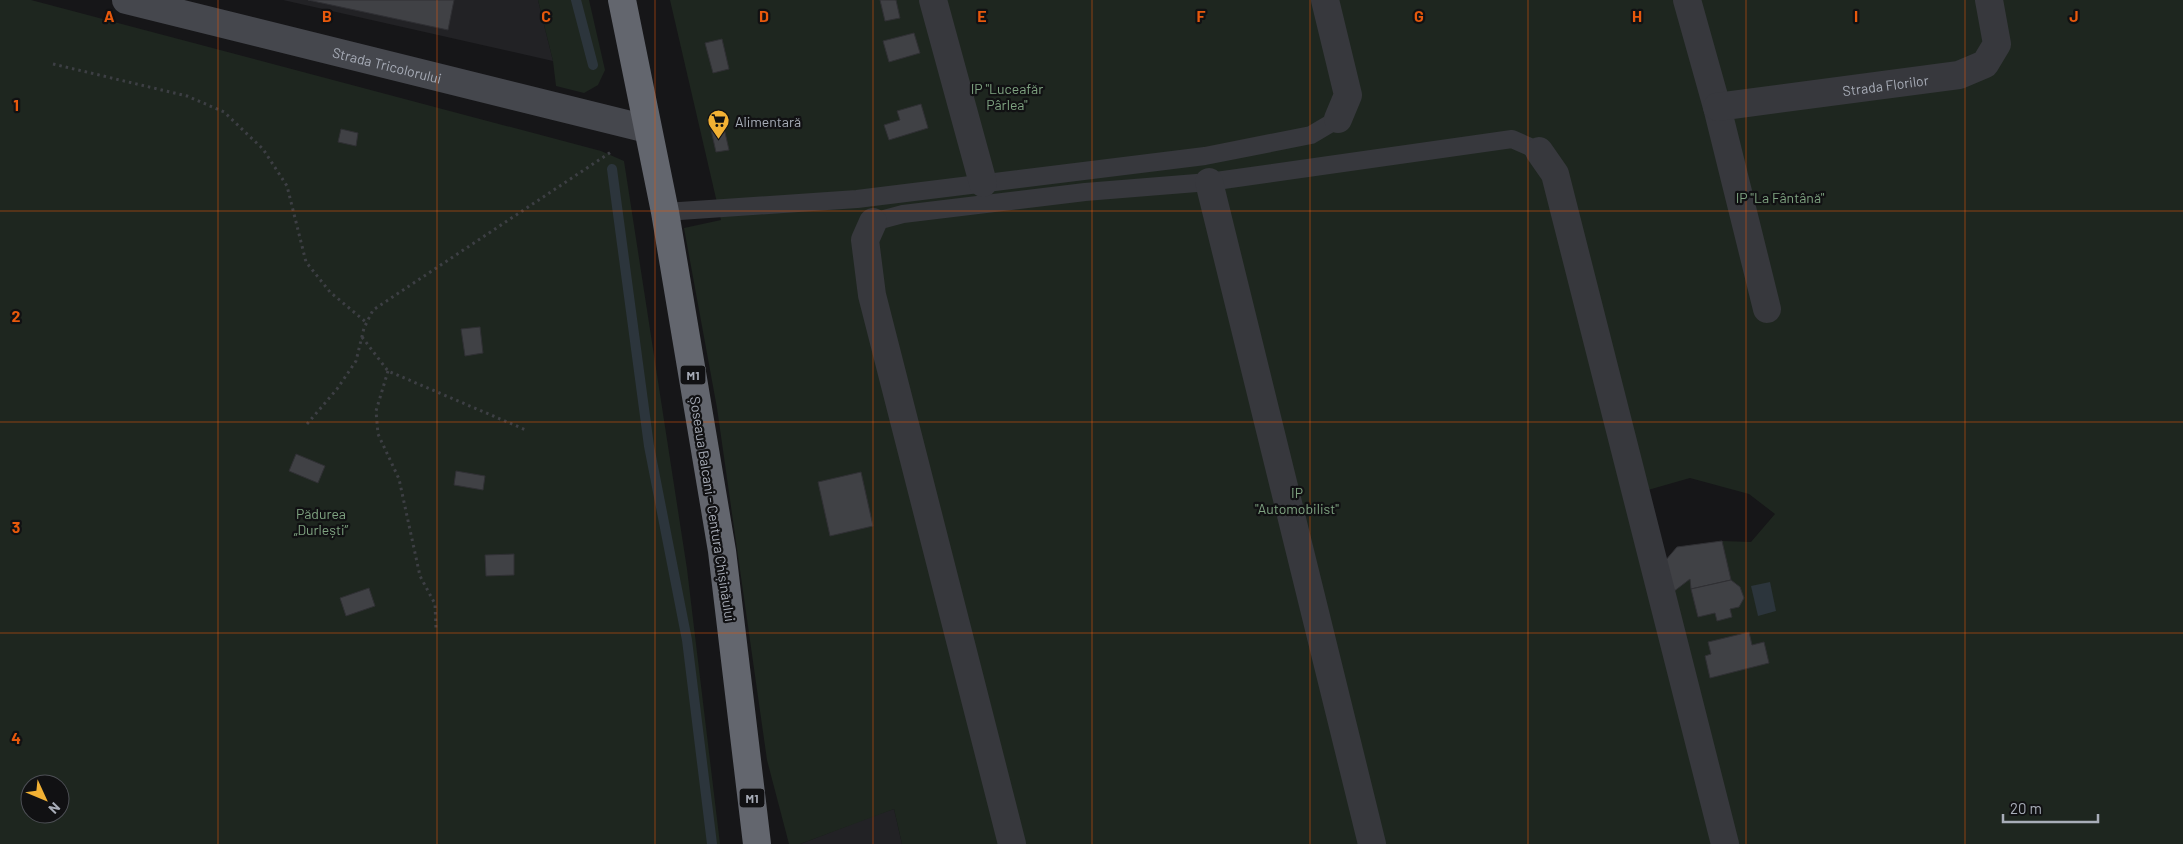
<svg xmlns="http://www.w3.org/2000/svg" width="2183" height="844" font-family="Barlow,sans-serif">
	<rect width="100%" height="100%" fill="#161618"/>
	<g fill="#222225">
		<path d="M283,0h255l15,61z"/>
		<path d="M894,809l8,35h-102l73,-28z"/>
	</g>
	<g fill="#1e261f" fill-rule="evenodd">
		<path d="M0,0h31l570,151 23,10 63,408 33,275h-720zM30,784h30v30h-30z"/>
		<path d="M538,0h51l16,70 -7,15 -14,8 -28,-7 -3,-25z"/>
		<path d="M670,0h1513v844h-1281l-8,-35 -94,35h-11l-22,-84 -50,-352 -33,-180 37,-8zM1690,478l59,16 26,20 -24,28 -29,-1 -45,6 -11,13 -18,-70z"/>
	</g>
	<path fill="#2c353c" d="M1770,582l6,29 -18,5 -7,-30z"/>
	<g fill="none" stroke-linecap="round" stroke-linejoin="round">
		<g stroke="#2c353c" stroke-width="10">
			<path d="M576,0l17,65"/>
			<path d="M612,169l37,277 38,194 25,204"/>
		</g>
	</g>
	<g fill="#404145" stroke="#303034">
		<path d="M308,0h146l-6,30z"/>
		<path d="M880,0h16l4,18 -15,3z"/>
		<path d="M914,33l6,20 -31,9 -6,-21z"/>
		<path d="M722,39l7,30 -16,4 -8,-30z"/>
		<path d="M921,104l7,24 -39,12 -5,-15 16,-5 -3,-9z"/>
		<path d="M724,128l5,22 -13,2 -5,-22z"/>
		<path d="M341,129l17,4 -2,13 -18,-4z"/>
		<path d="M480,327l3,26 -18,3 -4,-27z"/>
		<path d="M296,454l29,12 -7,17 -29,-12z"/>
		<path d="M456,471l29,5 -2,14 -29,-5z"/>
		<path d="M861,472l12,54 -43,10 -12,-54z"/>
		<path d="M1722,541l9,39 -40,9 -1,-10 -17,13 -8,-31 12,-14z"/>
		<path d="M514,554v21l-28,1 -1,-21z"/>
		<path d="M1731,580l9,7 4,11 -5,9 -9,2 2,8 -15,4 -2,-8 -17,4 -7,-28z"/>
		<path d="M369,588l6,18 -29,10 -6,-18z"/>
		<path d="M1749,632l3,13 12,-3 5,21 -59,15 -5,-22 6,-2 -3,-12z"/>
	</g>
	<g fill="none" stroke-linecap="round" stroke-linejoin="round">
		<g stroke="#3d3f44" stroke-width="3" stroke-dasharray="2.5 4" stroke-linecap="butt">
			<path d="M53,64l134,32 37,16 39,37 24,37 19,76 24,30 37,31"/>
			<path d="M362,337l26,34 138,59"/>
			<path d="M388,371l-12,40 2,23 21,45 21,97 15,28 1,25"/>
			<path d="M307,424l30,-35 19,-28 8,-33 9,-18 238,-158"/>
		</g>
		<g stroke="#37383d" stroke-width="18">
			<path d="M665,212l192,-13 348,-43 106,-21 27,-16"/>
			<path d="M873,222l30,-8 182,-22 124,-10 303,-43 27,12"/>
		</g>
		<g stroke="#37383d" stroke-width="28">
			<path d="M933,0l50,183"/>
			<path d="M1325,0l23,95 -10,24"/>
			<path d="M1687,0l30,107 50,202"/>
			<path id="s1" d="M1717,107l242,-32 26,-11 12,-20 -8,-44"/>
			<path d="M1539,151l16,23 170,670"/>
			<path d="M1209,182l163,662"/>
			<path d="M873,222l-8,18 7,55 140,549"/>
		</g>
		<path stroke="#45474d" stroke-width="28" id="s2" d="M126,0l521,129"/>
		<path stroke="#63666e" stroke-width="28" d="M622,0l43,212 57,339 35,293"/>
	</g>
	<path fill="none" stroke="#e8590c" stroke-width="1" stroke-opacity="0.55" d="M218,0v844M437,0v844M655,0v844M873,0v844M1092,0v844M1310,0v844M1528,0v844M1746,0v844M1965,0v844M0,211h2183M0,422h2183M0,633h2183"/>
	<defs>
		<symbol id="supermarket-pin" viewBox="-11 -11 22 30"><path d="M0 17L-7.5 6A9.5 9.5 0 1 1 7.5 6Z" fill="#f2b134" stroke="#111113"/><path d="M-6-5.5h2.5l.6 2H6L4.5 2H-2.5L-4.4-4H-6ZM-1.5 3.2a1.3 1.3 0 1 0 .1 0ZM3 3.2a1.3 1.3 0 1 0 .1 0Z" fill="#111"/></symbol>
	</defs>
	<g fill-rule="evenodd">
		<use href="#supermarket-pin" x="706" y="108" width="25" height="34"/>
	</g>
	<g text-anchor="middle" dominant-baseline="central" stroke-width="4.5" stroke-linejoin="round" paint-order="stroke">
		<g fill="#111113" stroke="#7b7e86" stroke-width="1">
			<rect x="680.5" y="365.5" width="25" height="19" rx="4"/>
			<rect x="739.5" y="788.5" width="25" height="19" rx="4"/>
		</g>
		<g font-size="12" font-weight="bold" fill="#a8adb8">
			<text x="693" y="375">M1</text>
			<text x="752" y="798">M1</text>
		</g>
		<g font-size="14" fill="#a8adb8" stroke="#111113">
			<text stroke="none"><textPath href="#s2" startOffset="269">Strada Tricolorului</textPath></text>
			<text stroke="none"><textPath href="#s1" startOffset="170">Strada Florilor</textPath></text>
			<text transform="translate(713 509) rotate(81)">Șoseaua Balcani - Centura Chișinăului</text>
		</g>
		<g font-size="14" fill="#7fa381" stroke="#111113">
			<text x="1007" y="88">IP "Luceafăr<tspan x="1007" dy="16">Pârlea"</tspan></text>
			<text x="1780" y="197">IP "La Fântână"</text>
			<text x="1297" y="492">IP<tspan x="1297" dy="16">"Automobilist"</tspan></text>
			<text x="321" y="513">Pădurea<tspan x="321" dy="16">„Durlești”</tspan></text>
		</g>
		<g font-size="14" fill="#a8adb8" stroke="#111113" text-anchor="start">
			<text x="735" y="121">Alimentară</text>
		</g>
	</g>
	<g font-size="16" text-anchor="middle" font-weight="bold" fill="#e8590c" stroke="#111113" stroke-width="4.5" stroke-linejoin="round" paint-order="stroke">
		<text x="109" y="22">A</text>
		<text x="327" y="22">B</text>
		<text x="546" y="22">C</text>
		<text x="764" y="22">D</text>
		<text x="982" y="22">E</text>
		<text x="1201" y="22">F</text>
		<text x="1419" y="22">G</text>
		<text x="1637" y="22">H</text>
		<text x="1856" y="22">I</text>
		<text x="2074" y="22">J</text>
		<text x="16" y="111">1</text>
		<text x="16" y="322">2</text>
		<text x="16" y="533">3</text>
		<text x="16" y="744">4</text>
	</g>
	<g transform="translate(45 799) rotate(134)"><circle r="24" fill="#111113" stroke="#4d4f55"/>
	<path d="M0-4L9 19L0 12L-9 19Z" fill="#f2b134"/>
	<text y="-8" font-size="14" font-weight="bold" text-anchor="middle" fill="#a8adb8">N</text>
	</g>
	<path d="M2003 814v8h95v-8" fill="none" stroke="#a8adb8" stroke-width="2.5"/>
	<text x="2010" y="814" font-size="15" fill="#a8adb8" stroke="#111113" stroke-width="4" paint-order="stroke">20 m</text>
</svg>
